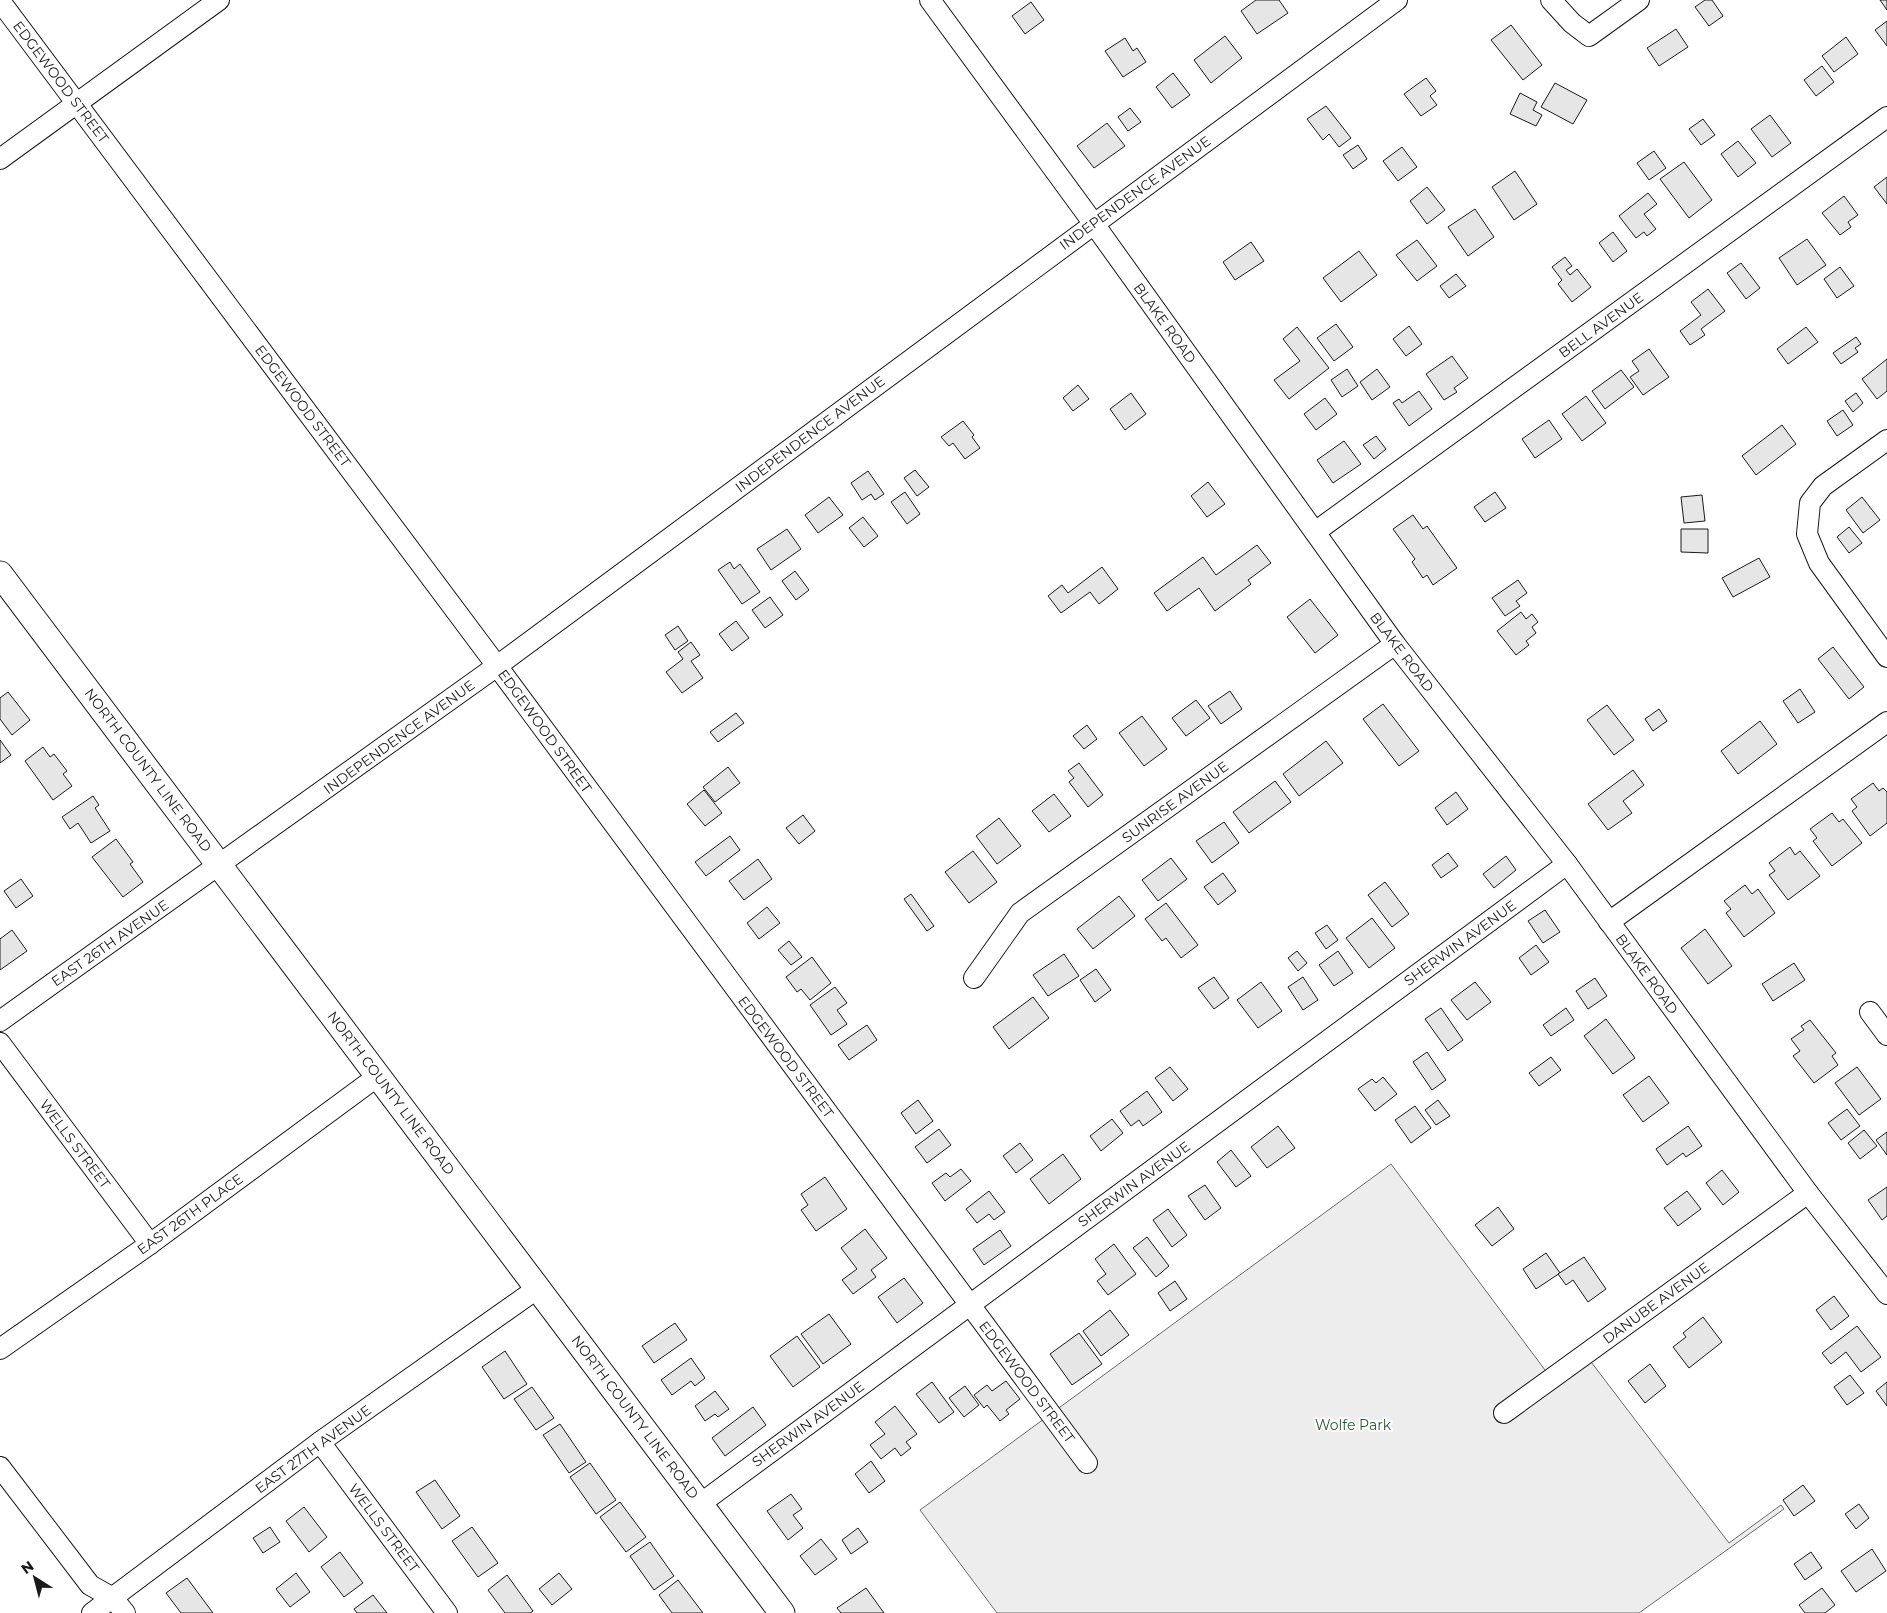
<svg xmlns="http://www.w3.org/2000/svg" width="1887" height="1613" font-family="Montserrat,sans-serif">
	<rect width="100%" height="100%" fill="#fff"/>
	<path fill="#ededed" stroke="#6a6a6a" d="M1391,1164l160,214 34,-24 144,189 52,-38 3,4 -145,104h-642l-77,-103z"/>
	<g fill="#e6e6e6" stroke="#1a1a1a">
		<path d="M1256,0h23l9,13 -31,21 -16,-23z"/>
		<path d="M1705,0h7l11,16 -14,10 -14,-19z"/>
		<path d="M1880,0h7v10z"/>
		<path d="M1031,2l13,18 -19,14 -13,-18z"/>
		<path d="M1887,21v25l-12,-16z"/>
		<path d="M1511,25l31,40 -19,15 -32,-40z"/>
		<path d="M1676,29l12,18 -29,19 -12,-18z"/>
		<path d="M1225,36l17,22 -31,25 -17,-23z"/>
		<path d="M1846,37l12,17 -24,18 -12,-16z"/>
		<path d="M1125,38l8,13 4,-3 9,14 -23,15 -18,-26z"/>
		<path d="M1822,66l12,16 -18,14 -12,-16z"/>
		<path d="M1173,73l17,22 -18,13 -16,-21z"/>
		<path d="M1426,78l10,13 -6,5 7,9 -16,11 -17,-22z"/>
		<path d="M1555,83l32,17 -14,24 -32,-17z"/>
		<path d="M1520,93l17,9 -4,8 9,5 -6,11 -26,-12z"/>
		<path d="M1326,106l25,32 -12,9 -10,-13 -6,6 -16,-21z"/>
		<path d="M1130,108l11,14 -13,9 -10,-14z"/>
		<path d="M1770,115l21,28 -19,14 -21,-28z"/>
		<path d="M1703,119l12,16 -14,10 -12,-16z"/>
		<path d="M1107,123l18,23 -31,22 -17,-22z"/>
		<path d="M1738,141l18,22 -18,14 -17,-23z"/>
		<path d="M1358,145l9,14 -14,10 -10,-14z"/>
		<path d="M1402,147l15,20 -19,14 -15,-20z"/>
		<path d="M1654,151l12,17 -17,12 -12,-17z"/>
		<path d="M1684,162l28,38 -23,18 -29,-39z"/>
		<path d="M1515,171l22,33 -23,16 -22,-33z"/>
		<path d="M1887,177v27l-13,-17z"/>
		<path d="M1427,187l18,23 -18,14 -17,-23z"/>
		<path d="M1648,193l9,11 -13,10 12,15 -9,7 -3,-4 -8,6 -17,-22z"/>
		<path d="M1844,196l14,19 -10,7 3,5 -11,8 -18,-22z"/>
		<path d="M1475,209l19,28 -26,19 -20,-29z"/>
		<path d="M1613,232l14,19 -14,11 -14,-19z"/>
		<path d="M1807,239l19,26 -29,20 -18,-27z"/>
		<path d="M1417,240l20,26 -20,15 -21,-26z"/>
		<path d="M1251,242l13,19 -29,19 -12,-18z"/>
		<path d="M1359,251l18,24 -36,27 -18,-24z"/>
		<path d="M1565,257l7,9 -6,4 4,5 7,-6 14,18 -19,15 -14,-18 4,-4 -10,-13z"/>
		<path d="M1741,263l19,25 -14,11 -19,-26z"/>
		<path d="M1840,267l14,19 -17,12 -13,-19z"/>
		<path d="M1456,274l10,12 -17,12 -9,-12z"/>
		<path d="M1708,289l17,22 -24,18 4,6 -15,10 -10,-14 21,-16 -10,-13z"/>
		<path d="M1336,324l17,23 -19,14 -17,-23z"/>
		<path d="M1409,326l13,18 -16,12 -13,-17z"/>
		<path d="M1297,327l32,41 -40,31 -15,-19 26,-19 -17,-22z"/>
		<path d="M1806,327l12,15 -30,22 -11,-15z"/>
		<path d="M1856,337l5,7 -6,4 3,4 -17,12 -8,-11z"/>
		<path d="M1649,349l20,28 -26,18 -13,-18 9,-6 -7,-10z"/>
		<path d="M1452,356l16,22 -14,10 3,4 -13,8 -18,-26z"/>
		<path d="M1887,359v32l-10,8 -15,-20z"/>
		<path d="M1347,369l11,17 -16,11 -11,-17z"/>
		<path d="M1377,369l13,18 -18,13 -12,-18z"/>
		<path d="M1621,370l13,17 -29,22 -13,-18z"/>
		<path d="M1078,385l11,14 -16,12 -10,-13z"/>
		<path d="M1419,391l13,18 -23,17 -16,-23 6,-4 3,4z"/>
		<path d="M1131,393l15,21 -21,16 -15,-21z"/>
		<path d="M1856,393l7,10 -10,9 -8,-11z"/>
		<path d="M1586,396l20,27 -24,18 -20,-27z"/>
		<path d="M1325,398l12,16 -21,16 -12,-16z"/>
		<path d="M1843,410l10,15 -16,11 -10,-15z"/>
		<path d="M1549,420l13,19 -27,19 -13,-19z"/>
		<path d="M963,421l11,14 -2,2 8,11 -15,11 -12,-16 -4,3 -8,-9z"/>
		<path d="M1782,425l14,19 -40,31 -14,-19z"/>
		<path d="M1376,436l10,13 -12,10 -11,-14z"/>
		<path d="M1344,441l17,23 -28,19 -16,-23z"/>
		<path d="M915,470l14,17 -12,9 -13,-18z"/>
		<path d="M868,471l16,23 -9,6 -4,-6 -9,6 -11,-17z"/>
		<path d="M1208,482l17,22 -18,13 -16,-21z"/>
		<path d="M905,492l15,22 -13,10 -16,-22z"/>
		<path d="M1495,492l11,16 -21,14 -11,-15z"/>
		<path d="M1702,495l3,26 -21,2 -3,-26z"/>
		<path d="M829,497l14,18 -25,18 -13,-18z"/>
		<path d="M1862,497l18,23 -17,13 -17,-23z"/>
		<path d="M1413,515l10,14 4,-3 30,42 -24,17 -6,-10 -4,3 -11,-16 3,-3 -22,-30z"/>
		<path d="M863,517l15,19 -14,11 -15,-19z"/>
		<path d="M1849,527l13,16 -13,10 -12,-16z"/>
		<path d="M787,529l14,20 -30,21 -14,-21z"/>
		<path d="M1681,529h27v24l-27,-1z"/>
		<path d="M1257,545l14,18 -23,17 3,4 -36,27 -16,-23 -32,23 -13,-18 49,-36 13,18z"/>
		<path d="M1759,558l11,19 -37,20 -11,-19z"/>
		<path d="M730,562l4,7 6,-5 20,28 -18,12 -24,-34z"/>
		<path d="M1102,567l16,22 -19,15 -9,-12 -29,21 -13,-17 14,-11 6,8z"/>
		<path d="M795,571l14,19 -13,10 -14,-19z"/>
		<path d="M1518,580l9,13 -11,8 4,5 -15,10 -13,-18z"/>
		<path d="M770,597l13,18 -18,13 -13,-18z"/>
		<path d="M1310,599l28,36 -23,18 -28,-36z"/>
		<path d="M1521,612l5,7 6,-5 6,8 -6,5 4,6 -10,8 3,4 -13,10 -19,-24z"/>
		<path d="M736,621l13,17 -17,13 -13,-17z"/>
		<path d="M678,626l10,15 -13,9 -10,-15z"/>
		<path d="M691,642l9,13 -9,6 12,17 -21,15 -16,-21 17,-13 -5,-7z"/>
		<path d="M1833,647l31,40 -15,12 -31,-40z"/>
		<path d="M1800,689l15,23 -17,11 -15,-22z"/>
		<path d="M1230,691l12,18 -21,15 -13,-18z"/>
		<path d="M8,692l22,28 -18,15 -12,-16v-21z"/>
		<path d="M1196,700l14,18 -24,18 -14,-18z"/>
		<path d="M1383,704l36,47 -20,15 -36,-47z"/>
		<path d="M1607,705l27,35 -20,15 -27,-35z"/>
		<path d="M1659,709l8,12 -14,10 -8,-12z"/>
		<path d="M736,713l8,10 -26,19 -8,-10z"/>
		<path d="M1142,716l25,33 -23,17 -25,-33z"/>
		<path d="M1760,721l17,23 -39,30 -17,-23z"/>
		<path d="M1087,725l10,14 -13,10 -11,-13z"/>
		<path d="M0,740l11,15 -11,8z"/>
		<path d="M1326,741l17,22 -44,33 -16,-22z"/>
		<path d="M43,747l7,10 4,-3 13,17 -4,3 9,12 -19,14 -28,-39z"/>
		<path d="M1079,763l24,32 -15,12 -19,-25 5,-4 -6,-7z"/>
		<path d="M728,767l12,16 -25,19 -12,-15z"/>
		<path d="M1633,770l11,15 -21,16 9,12 -24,17 -20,-26z"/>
		<path d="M1275,781l16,21 -42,31 -16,-21z"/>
		<path d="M1873,783l6,8 4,-3 4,4v31l-17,13 -18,-25 5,-4 -6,-8z"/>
		<path d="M704,790l18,23 -17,13 -18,-22z"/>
		<path d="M1456,792l12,17 -21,16 -12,-17z"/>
		<path d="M1054,794l17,22 -22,16 -17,-21z"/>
		<path d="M93,796l6,9 -4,3 15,23 -19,12 -13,-20 -8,6 -8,-12z"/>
		<path d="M1832,813l7,9 4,-3 19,24 -30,23 -19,-25 4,-3 -7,-9z"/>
		<path d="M803,815l12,16 -16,13 -13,-16z"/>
		<path d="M999,818l22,28 -24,18 -21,-28z"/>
		<path d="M1224,822l15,21 -27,20 -16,-22z"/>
		<path d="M730,836l10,14 -34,26 -11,-14z"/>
		<path d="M116,839l17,23 -3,2 13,18 -20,15 -31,-40z"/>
		<path d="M1790,847l5,8 5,-4 20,25 -32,24 -19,-25 6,-4 -6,-8z"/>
		<path d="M973,851l24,31 -28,21 -24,-31z"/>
		<path d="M1448,853l10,13 -17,12 -9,-13z"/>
		<path d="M1506,856l10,14 -22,18 -11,-14z"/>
		<path d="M1171,858l16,21 -29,22 -16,-21z"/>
		<path d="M758,859l14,20 -28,21 -15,-19z"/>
		<path d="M1223,873l13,18 -18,14 -14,-18z"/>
		<path d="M21,879l12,17 -17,12 -12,-17z"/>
		<path d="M1385,882l24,32 -17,13 -24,-32z"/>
		<path d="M1745,885l7,9 6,-5 17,24 -31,24 -18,-24 5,-4 -7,-8z"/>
		<path d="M911,894l23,32 -7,5 -23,-32z"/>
		<path d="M1119,896l16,20 -42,33 -16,-20z"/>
		<path d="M1166,903l32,42 -17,13 -15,-20 -4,3 -17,-22z"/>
		<path d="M767,907l13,16 -21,16 -12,-16z"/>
		<path d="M1545,910l15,22 -17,11 -15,-22z"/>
		<path d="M1372,918l23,30 -26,20 -23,-30z"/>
		<path d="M1327,925l11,15 -12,9 -11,-16z"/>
		<path d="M1705,929l27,37 -24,18 -27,-36z"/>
		<path d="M12,930l15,21 -27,19v-31z"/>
		<path d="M789,941l13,16 -11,8 -13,-15z"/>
		<path d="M1536,945l13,17 -18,13 -12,-17z"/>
		<path d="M1297,951l10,12 -9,8 -10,-13z"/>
		<path d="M1338,951l15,22 -19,13 -15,-21z"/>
		<path d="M1064,954l15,22 -31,20 -15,-21z"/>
		<path d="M812,957l19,26 -21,17 -9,-11 -4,3 -11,-15z"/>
		<path d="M1794,963l11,17 -32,21 -11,-17z"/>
		<path d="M1096,969l15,21 -16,12 -15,-22z"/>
		<path d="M1214,977l15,21 -15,11 -16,-21z"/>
		<path d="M1303,977l15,23 -15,10 -15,-23z"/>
		<path d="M1595,978l12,18 -19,13 -12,-18z"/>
		<path d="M1261,982l21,29 -24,17 -21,-28z"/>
		<path d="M1475,982l16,20 -24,18 -16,-20z"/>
		<path d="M835,987l12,16 -10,7 10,14 -16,11 -21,-30z"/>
		<path d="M1033,997l16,21 -40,31 -16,-22z"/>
		<path d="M1441,1008l22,32 -15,11 -23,-32z"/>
		<path d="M1566,1008l8,12 -23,16 -8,-11z"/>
		<path d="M1606,1019l29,39 -22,16 -29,-38z"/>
		<path d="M1810,1020l26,33 -4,3 6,9 -24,18 -21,-27 7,-5 -9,-12 13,-9 -3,-4z"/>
		<path d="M867,1025l10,15 -28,20 -11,-15z"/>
		<path d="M1427,1052l19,28 -14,10 -19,-28z"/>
		<path d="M1551,1057l10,13 -22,16 -10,-13z"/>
		<path d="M1170,1067l18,22 -15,12 -18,-23z"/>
		<path d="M1857,1067l24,32 -22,16 -24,-32z"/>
		<path d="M1649,1076l20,27 -26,19 -20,-27z"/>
		<path d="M1383,1077l14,17 -22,17 -17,-22 14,-10 4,4z"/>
		<path d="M1147,1091l15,21 -19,14 -4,-6 -8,6 -11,-15z"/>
		<path d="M918,1100l15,21 -17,13 -15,-21z"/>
		<path d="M1438,1100l12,16 -14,9 -11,-15z"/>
		<path d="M1415,1106l16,22 -20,15 -16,-23z"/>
		<path d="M1847,1109l13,17 -19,14 -13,-17z"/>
		<path d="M1112,1119l11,14 -22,18 -11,-15z"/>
		<path d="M1278,1126l17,22 -28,20 -16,-21z"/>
		<path d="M1688,1126l14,20 -16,11 -3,-4 -16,12 -11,-16z"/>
		<path d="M939,1129l12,16 -24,18 -12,-16z"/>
		<path d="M1864,1130l13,16 -17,13 -12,-16z"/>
		<path d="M1887,1132v23l-11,-15z"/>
		<path d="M1020,1143l13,17 -17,13 -13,-17z"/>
		<path d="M1231,1150l20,26 -15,11 -19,-25z"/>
		<path d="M1063,1154l18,25 -32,25 -19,-25z"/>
		<path d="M961,1169l10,12 -26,20 -13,-18 14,-10 4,4z"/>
		<path d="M1722,1170l17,22 -16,13 -17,-22z"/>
		<path d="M825,1177l22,32 -31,22 -15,-21 7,-5 -7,-11z"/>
		<path d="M1205,1185l16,23 -16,12 -17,-24z"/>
		<path d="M1887,1187v29l-5,4 -14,-20z"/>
		<path d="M989,1191l16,21 -11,8 -5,-6 -12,9 -11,-14z"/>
		<path d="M1687,1191l14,18 -23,17 -14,-18z"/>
		<path d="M1498,1207l16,22 -22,17 -17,-21z"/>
		<path d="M1168,1209l19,26 -15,12 -19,-27z"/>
		<path d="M865,1229l22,29 -16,12 5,7 -23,17 -11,-14 15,-11 -16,-21z"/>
		<path d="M1000,1230l11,16 -27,19 -11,-16z"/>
		<path d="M1147,1237l22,29 -13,11 -23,-29z"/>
		<path d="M1114,1244l22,30 -28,21 -11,-14 9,-7 -11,-15z"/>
		<path d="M1546,1253l14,20 -24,16 -13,-20z"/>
		<path d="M1584,1257l22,32 -18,13 -15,-22 -7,5 -8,-11z"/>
		<path d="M904,1278l19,25 -26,20 -19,-26z"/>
		<path d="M1175,1281l12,18 -17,12 -12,-18z"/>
		<path d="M1834,1296l15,20 -18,14 -15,-20z"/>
		<path d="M1110,1310l19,25 -28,21 -18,-25z"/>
		<path d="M829,1314l22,30 -28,20 -22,-30z"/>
		<path d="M1703,1317l19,25 -33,26 -16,-21 13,-10 -3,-4z"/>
		<path d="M675,1323l12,17 -33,23 -12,-17z"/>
		<path d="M1857,1326l24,31 -20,15 -15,-20 -15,12 -9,-11z"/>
		<path d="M1079,1333l23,31 -30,21 -22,-31z"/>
		<path d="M797,1336l23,31 -27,20 -23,-31z"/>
		<path d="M505,1351l22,33 -23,15 -22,-32z"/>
		<path d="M691,1358l14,20 -10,8 -4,-5 -19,14 -11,-15z"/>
		<path d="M1650,1364l16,22 -21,17 -17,-22z"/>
		<path d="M1850,1375l14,18 -17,12 -13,-18z"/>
		<path d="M1006,1381l14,18 -14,11 3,4 -9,7 -13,-16 -3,3 -10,-13 13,-10 5,6z"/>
		<path d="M932,1382l22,30 -15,11 -23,-29z"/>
		<path d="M1887,1382v24l-11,-15z"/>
		<path d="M965,1386l14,19 -15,12 -15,-19z"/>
		<path d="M532,1387l22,31 -18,12 -22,-31z"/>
		<path d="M715,1391l14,18 -11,8 -3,-3 -10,7 -10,-15z"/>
		<path d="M895,1406l22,28 -11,8 5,6 -10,8 -6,-8 -14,11 -11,-14 15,-11 -10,-12z"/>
		<path d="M753,1407l13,18 -41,31 -13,-18z"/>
		<path d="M560,1424l26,38 -17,11 -26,-38z"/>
		<path d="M871,1461l14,20 -16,12 -14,-19z"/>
		<path d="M590,1463l26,37 -20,14 -26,-37z"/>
		<path d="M435,1480l25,36 -18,13 -26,-37z"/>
		<path d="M1803,1485l12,16 -21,15 -11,-16z"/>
		<path d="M791,1494l11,15 -9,6 10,13 -15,12 -21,-29z"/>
		<path d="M620,1502l26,35 -20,15 -26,-35z"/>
		<path d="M1859,1504l10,14 -13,11 -11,-15z"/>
		<path d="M304,1507l23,30 -18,15 -23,-31z"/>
		<path d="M270,1527l10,15 -17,11 -10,-15z"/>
		<path d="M472,1527l26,36 -20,14 -26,-36z"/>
		<path d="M858,1528l10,14 -17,12 -9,-14z"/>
		<path d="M821,1539l16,20 -22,16 -15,-19z"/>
		<path d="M650,1542l24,34 -20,14 -24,-34z"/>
		<path d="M1872,1549l14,22 -30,21 -15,-21z"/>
		<path d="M340,1552l23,31 -19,14 -23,-30z"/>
		<path d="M1811,1552l11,16 -17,12 -11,-16z"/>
		<path d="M296,1573l14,19 -20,15 -14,-18z"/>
		<path d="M559,1573l13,16 -20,16 -13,-16z"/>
		<path d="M507,1575l26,36 -3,2h-25l-17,-23z"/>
		<path d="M187,1578l26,35h-32l-15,-20z"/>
		<path d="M678,1580l25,33h-31l-13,-18z"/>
		<path d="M866,1588l18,25h-43l-4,-5z"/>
		<path d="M1822,1588l13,17 -10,8h-20l-6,-8z"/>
		<path d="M373,1595l14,18h-30l-3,-4z"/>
	</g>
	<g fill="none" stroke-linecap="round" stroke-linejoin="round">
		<defs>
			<g id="minor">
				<path d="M930,0l164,224 301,420 172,220 241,329 79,101"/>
				<path d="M1551,0l21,23 17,13 50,-36"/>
				<path d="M0,1l497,665 590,797"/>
				<path d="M0,159l219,-159"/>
				<path d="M1887,440l-64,46 -13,17 -3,31 12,29 68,94"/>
				<path d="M1315,532l572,-415"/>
				<path d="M1609,922l278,-200"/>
				<path d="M974,978l46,-65 375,-269"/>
				<path d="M1870,1012l17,23"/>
				<path d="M0,1021l497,-355 900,-666"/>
				<path d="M0,1043l150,201"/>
				<path d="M0,1349l150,-105 228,-168"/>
				<path d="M1504,1413l304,-220"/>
				<path d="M320,1442l127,171"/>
				<path d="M0,1467l90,118 23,13 12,15"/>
				<path d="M700,1504l867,-640"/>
				<path d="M92,1613l228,-171 218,-154"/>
			</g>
			<path id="major" d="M0,574l782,1039"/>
		</defs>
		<use href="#minor" stroke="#1a1a1a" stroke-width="22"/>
		<use href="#major" stroke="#1a1a1a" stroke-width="27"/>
		<use href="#minor" stroke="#fff" stroke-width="20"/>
		<use href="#major" stroke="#fff" stroke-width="25"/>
	</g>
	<g text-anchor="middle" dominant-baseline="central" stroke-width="4" stroke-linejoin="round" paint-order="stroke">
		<g font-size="14" fill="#1a1a1a" stroke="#fff">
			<text transform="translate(61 82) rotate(53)">EDGEWOOD STREET</text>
			<text transform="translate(1135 193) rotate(-36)">INDEPENDENCE AVENUE</text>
			<text transform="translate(1165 323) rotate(54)">BLAKE ROAD</text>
			<text transform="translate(1601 325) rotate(-36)">BELL AVENUE</text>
			<text transform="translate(303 406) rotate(53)">EDGEWOOD STREET</text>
			<text transform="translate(810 434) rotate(-37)">INDEPENDENCE AVENUE</text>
			<text transform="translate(1402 652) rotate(53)">BLAKE ROAD</text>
			<text transform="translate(545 731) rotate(54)">EDGEWOOD STREET</text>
			<text transform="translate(399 737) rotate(-36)">INDEPENDENCE AVENUE</text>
			<text transform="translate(148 770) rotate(53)">NORTH COUNTY LINE ROAD</text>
			<text transform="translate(1175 802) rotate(-36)">SUNRISE AVENUE</text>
			<text transform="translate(110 943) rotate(-35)">EAST 26TH AVENUE</text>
			<text transform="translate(1460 943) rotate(-36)">SHERWIN AVENUE</text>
			<text transform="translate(1647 974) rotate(54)">BLAKE ROAD</text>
			<text transform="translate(786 1057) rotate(53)">EDGEWOOD STREET</text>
			<text transform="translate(391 1093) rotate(53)">NORTH COUNTY LINE ROAD</text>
			<text transform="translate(75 1144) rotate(53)">WELLS STREET</text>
			<text transform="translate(1134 1184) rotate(-36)">SHERWIN AVENUE</text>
			<text transform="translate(190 1214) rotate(-36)">EAST 26TH PLACE</text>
			<text transform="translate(1656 1303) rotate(-36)">DANUBE AVENUE</text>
			<text transform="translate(1027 1382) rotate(53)">EDGEWOOD STREET</text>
			<text transform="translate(635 1417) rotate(53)">NORTH COUNTY LINE ROAD</text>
			<text transform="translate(808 1424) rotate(-36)">SHERWIN AVENUE</text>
			<text transform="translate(313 1449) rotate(-36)">EAST 27TH AVENUE</text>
			<text transform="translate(384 1528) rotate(53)">WELLS STREET</text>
		</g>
		<g font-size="14" fill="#2b5a34" stroke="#fff">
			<text x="1353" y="1425">Wolfe Park</text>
		</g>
	</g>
	<g transform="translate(35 1578) rotate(324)" stroke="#ffffff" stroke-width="4" paint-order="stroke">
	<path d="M0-4L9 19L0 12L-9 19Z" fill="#1a1a1a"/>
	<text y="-8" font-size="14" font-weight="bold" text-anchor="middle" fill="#1a1a1a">N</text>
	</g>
</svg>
